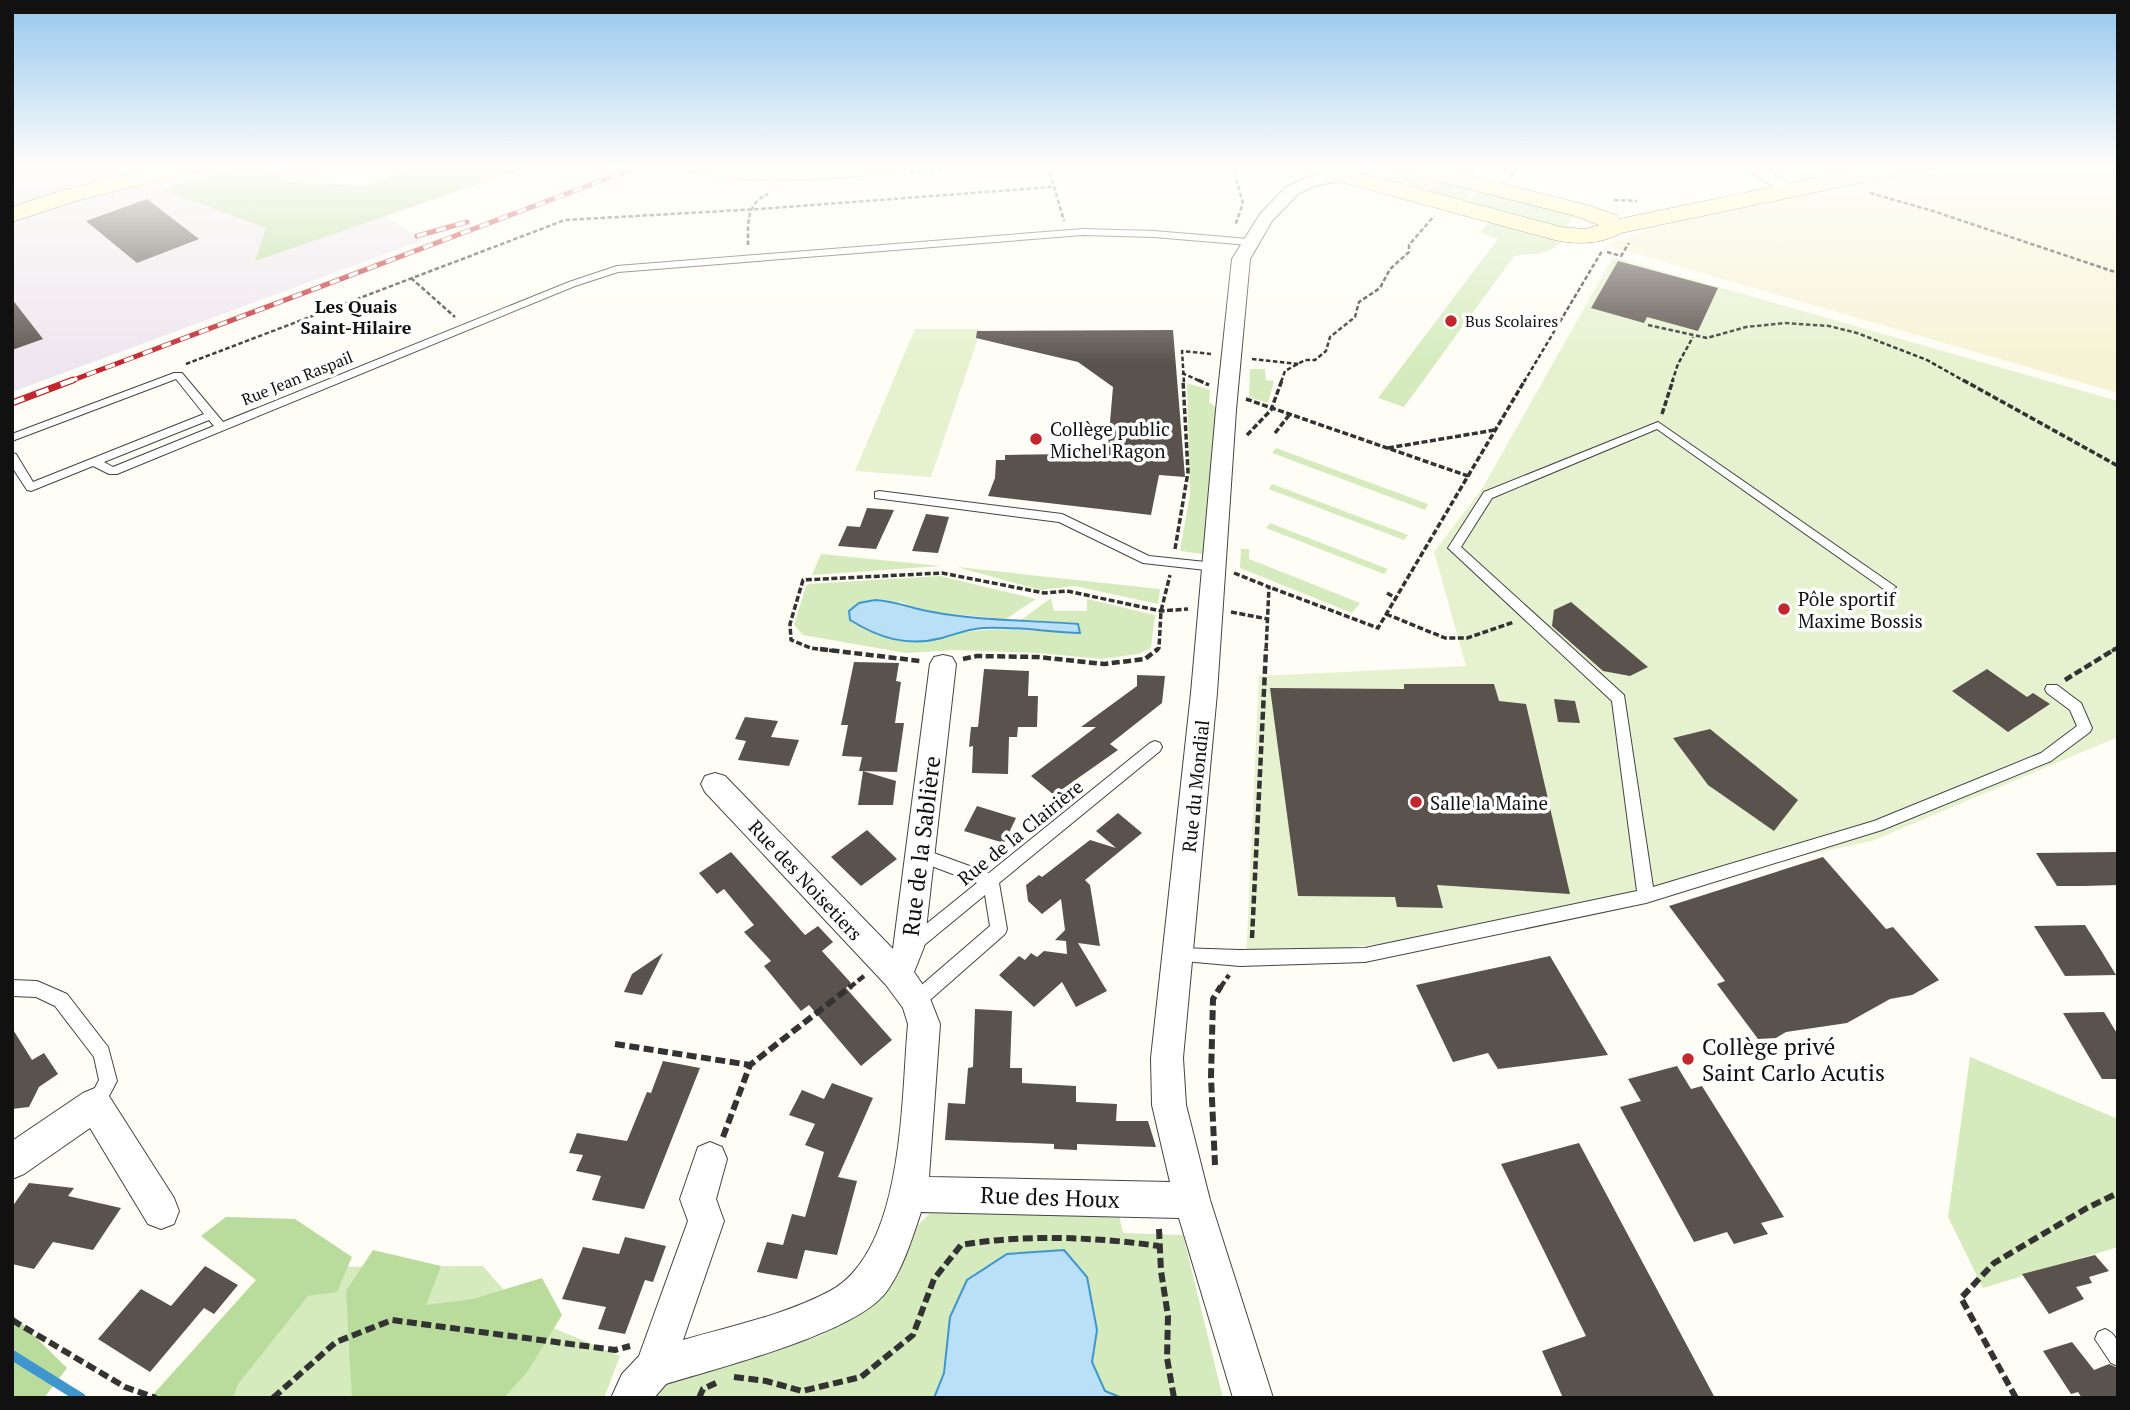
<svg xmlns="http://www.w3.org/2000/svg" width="2130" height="1410" font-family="'PT Serif',serif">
	<rect width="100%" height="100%" fill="#fffdf5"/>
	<path fill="#eee6ef" d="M12,166h294l117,74 -411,152z"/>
	<path fill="#f6f3d4" d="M1763,166h355v227l-513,-148 197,-69z"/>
	<g fill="#d5ebbd">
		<path d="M1402,169l73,19 -12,15 -73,-20z"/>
		<path d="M1480,189l95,25 -11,16 -97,-26z"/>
		<path d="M1492,218l72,19c-11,19 -29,16 -50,19l-110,151 -26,-9 120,-159 -18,-6z"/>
		<path d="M1250,369h15l1,11 8,1 -6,22 -19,-6z"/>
		<path d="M1187,383l23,7 -1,12 8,6 -14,146 -23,-3 10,-57z"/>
		<path d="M1276,448l152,56 -3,6 -153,-57z"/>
		<path d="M1272,484l136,51 -4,5 -135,-51z"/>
		<path d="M1270,523l118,46 -4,5 -118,-46z"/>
		<path d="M1241,549h8v10l111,44 -8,10 -112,-45z"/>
		<path d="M821,554l120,12 -129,9z"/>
		<path d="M957,567l203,22 -2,15 -83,-18 -35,4z"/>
		<path d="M940,576l96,23 -30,20 -76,-7 -32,-11 40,38c48,-16 92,-8 142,-6l-3,-9 -56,-4 30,-22 3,13h33v-12l68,16 -4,33 -13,6 -36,5 -64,-6 -82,-3 -50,3 -103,-18 -9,-10 12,-39 3,-2z"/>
		<path d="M1970,1057l148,62v128l-135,41 -35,-71z"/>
		<path d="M1118,1211l5,22 60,2 40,163h-574l16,-18 155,-44 62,-37 17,-27 19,-47 13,-13z"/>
		<path d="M483,1266l44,51 93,39 -16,42h-438l128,-131z"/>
	</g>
	<g fill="#b9dc9c">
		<path d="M241,166h18l31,16 77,4 47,-20h117l-276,95 11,-33 -103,-38z"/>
		<path d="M226,1217l69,2 57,38 -15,35 -29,4 -70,88 -5,14h-83l106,-118 -55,-44z"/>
		<path d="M373,1250l68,16 -15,39 47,-6 69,-21 20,37 -34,56 -24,27h-152l-6,-107z"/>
		<path d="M12,1314l55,54 -23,30h-32z"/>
	</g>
	<g fill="#e6f2cf">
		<path d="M1613,257l505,144v336l-246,104 -486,102 -140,18 13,-285 207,-10 -32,-114 48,-63z"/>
		<path d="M915,329h66l-50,148 -76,-6z"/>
	</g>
	<g fill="#b9e0f7" stroke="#3f96cf" stroke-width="2">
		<path d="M875,600c21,1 38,9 58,12 47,9 96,8 145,12l2,9c-32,-1 -65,-7 -97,-5 -15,1 -27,6 -41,10 -35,9 -63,0 -92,-18l-1,-9 10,-8z"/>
		<path d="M1064,1250l23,27 10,53 -5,32 13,29 17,7h-188l10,-25 6,-56 17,-37 40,-26z"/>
	</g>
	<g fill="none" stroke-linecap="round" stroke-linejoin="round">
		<path stroke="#3f96cf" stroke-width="10" d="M12,1355l69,43"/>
	</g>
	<g fill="#5a524d">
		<path d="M147,199l52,40 -62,24 -51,-42z"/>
		<path d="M1618,261l100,27 -20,43 -51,-14 -3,6 -53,-15z"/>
		<path d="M12,299l31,40 -31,11z"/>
		<path d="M1173,330l12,147 -26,-2 -8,40 -163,-19 7,-18 1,-18h9v-5l66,-1 36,3 6,-70 -35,-25 -102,-24 1,-7z"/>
		<path d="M867,508l27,2 -18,39 -38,-3 9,-20 13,1z"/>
		<path d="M926,514l23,3 -11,36 -26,-2z"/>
		<path d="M1571,602l77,65 -18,9 -27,-5 -51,-45 2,-16z"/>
		<path d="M854,662l45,1 -3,18 5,1 -6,41h9l-7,49 -38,-1 3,-14 -20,-1 6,-31h-7z"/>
		<path d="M984,669l45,2 -1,25h10l-1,31h-19l-1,10h-8l-1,37 -36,-1 1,-27 -4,1 2,-20h7z"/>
		<path d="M1987,669l40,28 6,-4 17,11 -42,28 -56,-41z"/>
		<path d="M1137,675l28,1 -3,27 -52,41 8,6 -64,45 -23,-19 65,-49h-15l56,-41z"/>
		<path d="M1404,684h90l5,17 27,3 44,190 -133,-9 6,23 -46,-1 -2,-10 -97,-1 -28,-208 134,1z"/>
		<path d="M1554,699l21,2 5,22 -22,-1z"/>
		<path d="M745,717l33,4 -7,16 28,3 -10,26 -51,-6 8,-19 -11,-2z"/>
		<path d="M1710,729l88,71 -24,31 -66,-46 -35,-47z"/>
		<path d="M863,771l33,10 -3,24h-35z"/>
		<path d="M977,806l39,12 -12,25 -40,-12z"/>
		<path d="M1118,813l24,20 -57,47 5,5 10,61 -22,-3 29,48 -31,16 -14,-25 -28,25 -35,-32 20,-19 6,4 6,-7 6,4 7,-6 23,3 -1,-13 -11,-1 10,-10 -4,-31 -19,15 -14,-13 -2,-16 13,-10 3,2 48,-37 26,8 -20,-17z"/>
		<path d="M867,830l30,29 -36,27 -30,-29z"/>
		<path d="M731,852l74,83 13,-9 15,16 -11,9 29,32 -5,5 46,52 -31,26 -52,-61 -8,6 -37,-45 7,-5 -27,-29 10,-7 -30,-36 -7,5 -18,-21z"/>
		<path d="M2118,852v33l-34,1h-27l-21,-33z"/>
		<path d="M1823,857l63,72 7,-2 46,53 -27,15 -22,4 -43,24 -61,9 -10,6 -18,1 -41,-55 8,-3 -56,-75z"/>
		<path d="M2085,925l17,27 14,23 -51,1 -31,-50z"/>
		<path d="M663,953l-21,42 -18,-3 8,-18z"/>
		<path d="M1550,956l58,99 -110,14 -10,-16 -35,9 -37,-77z"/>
		<path d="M975,1009l37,2 -2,57h12v15l54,3v16l41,2 -1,17h32l8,26 -79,-3v6l-23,-1v-5l-109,-4 3,-37 17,1 3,-36 5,-1z"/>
		<path d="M2104,1012l14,23v44h-16l-39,-66z"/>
		<path d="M12,1028l20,32 12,-7 14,21 -19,13 -10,20 -17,2z"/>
		<path d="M663,1061l37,7 -56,141 -52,-9 9,-24 -25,-5 7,-16 -14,-2 8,-20 50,8 20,-49 4,1z"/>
		<path d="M1677,1066l14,23 11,-3 82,131 -23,6 7,11 -34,10 -7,-12 -33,10 -74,-135 21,-6 -13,-22z"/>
		<path d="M832,1083l41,15 -35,79 19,4 -20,74 -32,-5 -8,29 -40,-7 10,-30 16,3 9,-31 13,3 19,-65 -19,-7 10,-21 -26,-9 13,-25 22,9z"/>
		<path d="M1579,1143l81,152 55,103h-152l-21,-47 44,-15 -85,-172z"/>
		<path d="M29,1183l45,5 -6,8 53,12 -28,42 -40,-8 -19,27 -22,-5v-57z"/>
		<path d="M625,1237l41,9 -13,36 -8,-2 -20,54 -27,-5 8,-22 -44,-8 21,-52 36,7z"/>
		<path d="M2095,1255l14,16 -20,6 3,6 -16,4 8,12 -35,15 -27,-40z"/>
		<path d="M205,1266l33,19 -24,29 -10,-6 -54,64 -52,-33 43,-50 30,17z"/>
		<path d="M2072,1342l22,28 15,-6 9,4v30h-36l-4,-6 -7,2 -28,-43z"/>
	</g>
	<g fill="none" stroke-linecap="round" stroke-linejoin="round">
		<defs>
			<g id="service">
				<path d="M1083,229l71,2 95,8 5,3 -5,3 -95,-8 -71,-2 -465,37 -43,14 -458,188h-8l-16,-8 -62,25 -4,-1 -15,-23v-14l4,1 17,28 171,-68 -28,-35 -164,62v-7l162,-61h8l41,49 346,-140 48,-16zM209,420l5,6 -101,41 -9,-5z"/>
				<path d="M1658,422l238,165 -6,4 -5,-1 -228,-161 -165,69 -31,49 163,148 29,192 221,-66 167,-68 36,-27 -7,-16 -23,-17 -2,-4 2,-4h10l24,18 11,25 -2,4 -39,29 -169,69 -236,73 -281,59 -125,4 -68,-6 -2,-5 2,-5 6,-2 62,2 125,-2 272,-57 -25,-190 -164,-153 36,-56z"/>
				<path d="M879,491l183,23 87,42 66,7 6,4 -6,4 -72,-8 -84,-41 -184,-24v-6z"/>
				<path d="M1155,741l5,2 2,4 -2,4 -161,132 8,46 -2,5 -83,73 -6,2 -6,-2 -2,-6 2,-6 80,-69 -5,-31 -68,56 -6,2 -6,-2 -2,-5 2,-5 72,-58 -62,-23 -3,-5 3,-5 5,-2 69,25 161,-130z"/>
				<path d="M12,980l25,1 30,13 41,53 9,34 -16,30 -6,3 -6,-3 -3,-6 13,-25 -5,-23 -39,-51 -19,-9 -24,-1z"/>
				<path d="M2105,1329c17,7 13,22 13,37l-7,-3 -16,-24 3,-7z"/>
			</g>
			<g id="minor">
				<path d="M1739,166h23l37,24 -8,5 -6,-2z"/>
				<path d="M1345,171l6,2 2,3 -2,3 -37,7 -16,8 -26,27 -22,38 -14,151 -19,283 -34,365 3,47 24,95 63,198h-40l-54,-180 -258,-6c-9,27 -18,56 -34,79 -29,42 -170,77 -221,93l-12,14h-43l11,-24 17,-18 49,-135 -8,-22 18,-52 12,-5 12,5 5,12 -11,40 8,22 -41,119c48,-14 102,-25 147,-49 75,-41 71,-192 78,-267l-5,-16 -17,-23 -181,-193 -4,-8 4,-8 10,-3 10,3 168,173 37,-285 4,-7 9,-2 9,2 4,7 -32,283 -10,25 13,19 13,33 -11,153 241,5 -18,-77 -1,-47 40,-365 25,-283 16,-151 28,-45 26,-27 19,-9z"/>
				<path d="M95,1088l12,5 67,105 5,13 -5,13 -13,5 -13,-5 -58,-96 -66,46 -12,5v-38l71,-48z"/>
			</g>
			<g id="secondary">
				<path d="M159,166h40l-3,5 -120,30 -64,21v-15l48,-16z"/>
				<path d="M684,166h219l-3,5 -8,2c-66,7 -140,14 -205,-2z"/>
				<path d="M1297,166h38l226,61 24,2 14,-4 -24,-9 -158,-40 -3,-5 3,-5h17l157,40 25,9 3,4 253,-53h46l-3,5 -8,2 -286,60c-21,12 -47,12 -70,6l-251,-68z"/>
			</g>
		</defs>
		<use href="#service" stroke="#444" stroke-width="2"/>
		<use href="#minor" stroke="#444" stroke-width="2"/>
		<use href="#secondary" stroke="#333" stroke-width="1"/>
		<g stroke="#333" stroke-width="2.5" stroke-dasharray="4.5 2.5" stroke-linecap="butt">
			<path d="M659,166l17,4"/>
			<path d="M1048,166l16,55"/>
			<path d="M1232,166l11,37 -8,23"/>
			<path d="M1276,166l13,4"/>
			<path d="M209,168l13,-2"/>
			<path d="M1925,170l17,-4"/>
			<path d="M910,173l55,-7"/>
			<path d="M1511,176l8,-10"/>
			<path d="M1870,193l63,18 185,62"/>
			<path d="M1614,200l23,1"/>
			<path d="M748,245c0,-21 -2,-42 20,-51"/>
			<path d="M1607,252l14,4 8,-13"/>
			<path d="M411,278l44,39"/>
			<path d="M1648,325l59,13 39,-11 39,-4 44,3 28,7 70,27 39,22"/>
			<path d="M1252,359l47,5"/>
			<path d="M186,364l379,-144 194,-11 293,-22"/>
			<path d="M1182,373l20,9"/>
			<path d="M1184,382l-2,-31 29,3"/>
			<path d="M1281,382l4,-11 20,-11h10l11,-9 4,-14 25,-20 4,-15 21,-14 10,-19 19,-17v-7l25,-29"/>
			<path d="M1524,382l78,-131"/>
			<path d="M1672,382l6,-18 15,-27"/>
		</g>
		<g stroke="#333" stroke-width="3.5" stroke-dasharray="6 2.5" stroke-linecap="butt">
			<path d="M1198,380l11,5"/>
			<path d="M1963,380l155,86"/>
			<path d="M1246,399l222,77 -90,152 -109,-41"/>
			<path d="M1662,414l11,-34"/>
			<path d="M1275,433l15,-19"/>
			<path d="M1247,435l24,-25 11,-30"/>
			<path d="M1388,448l107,-18"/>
			<path d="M1468,476l57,-96"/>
			<path d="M1175,549l13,-77 -5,-92"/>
			<path d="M1234,573l35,14 -3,64"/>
			<path d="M1387,593l9,5"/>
			<path d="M1231,612l37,7"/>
			<path d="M1386,614l59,24h22l47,-16"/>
			<path d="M835,651l-24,-3 -20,-8 -1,-16 13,-44 139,-7 102,20 23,-2 94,20 27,-2"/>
			<path d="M1155,651l4,-3 2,-37 9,-36"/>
			<path d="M2112,651l6,-4"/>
		</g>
		<g stroke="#333" stroke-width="4.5" stroke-dasharray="8 3.5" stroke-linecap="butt">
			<path d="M820,649l100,12"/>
			<path d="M963,659l14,-3 61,1 66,7 41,-5 13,-10"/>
			<path d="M2065,680l50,-31"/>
			<path d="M1252,938l14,-289"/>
			<path d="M849,988l15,-12"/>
			<path d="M1220,988l9,-13"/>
		</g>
		<g stroke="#333" stroke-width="6" stroke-dasharray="10 4.5" stroke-linecap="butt">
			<path d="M615,1044l135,21"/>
			<path d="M723,1137l27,-72 101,-79"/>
			<path d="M1215,1165l-4,-88 2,-78 8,-13"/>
			<path d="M1159,1229l2,42 7,45 -1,42 7,40"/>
			<path d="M12,1320l113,67 31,11"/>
			<path d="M734,1377l32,4 36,10 59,-14 52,-42 21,-56 27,-34c64,-11 134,-8 198,1"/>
			<path d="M273,1398l63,-56 56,-22 223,30 15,-4"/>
			<path d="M699,1398l4,-9 13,-6"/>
			<path d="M2016,1398l-55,-100 33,-35 93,-55 31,-15"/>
		</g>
		<use href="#service" fill="#fff" fill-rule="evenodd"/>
		<use href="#minor" fill="#fff" fill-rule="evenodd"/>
		<use href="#secondary" fill="#fff6b0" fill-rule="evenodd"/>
		<defs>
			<g id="rail-far1">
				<path d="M417,236l50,-14"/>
				<path d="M68,382l572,-216"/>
			</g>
			<path id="rail" d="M12,403l61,-23"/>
		</defs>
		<use href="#rail-far1" stroke="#c4262e" stroke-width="5"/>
		<use href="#rail" stroke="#c4262e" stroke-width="7"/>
		<use href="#rail-far1" stroke="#fff" stroke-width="3.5" stroke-dasharray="10" stroke-linecap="butt"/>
		<use href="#rail" stroke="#fff" stroke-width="4.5" stroke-dasharray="13" stroke-linecap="butt"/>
	</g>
	<linearGradient id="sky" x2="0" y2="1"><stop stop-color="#95c6ee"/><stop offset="0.46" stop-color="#fffefa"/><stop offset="1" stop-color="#fffefa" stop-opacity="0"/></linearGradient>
	<rect width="2130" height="364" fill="url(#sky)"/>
	<g fill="#c4262e" stroke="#fff" stroke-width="2.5">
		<circle cx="1451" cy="321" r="7"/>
		<circle cx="1036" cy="439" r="7"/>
		<circle cx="1784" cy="609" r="7"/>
		<circle cx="1416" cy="802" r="7"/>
		<circle cx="1688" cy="1059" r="7"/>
	</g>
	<g text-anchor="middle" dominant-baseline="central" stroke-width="7" stroke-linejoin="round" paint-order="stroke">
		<g font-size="16" fill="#111" stroke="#fff" text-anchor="start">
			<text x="1465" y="321">Bus Scolaires</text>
		</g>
		<g font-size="16" fill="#111" stroke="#fff">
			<text transform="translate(297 378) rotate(-22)">Rue Jean Raspail</text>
		</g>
		<g font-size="18" font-weight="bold" fill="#111" stroke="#fff">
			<text x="356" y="306">Les Quais<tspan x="356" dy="21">Saint-Hilaire</tspan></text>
		</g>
		<g font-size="19" fill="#111" stroke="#fff" text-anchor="start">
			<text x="1050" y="428">Collège public<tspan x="1050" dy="22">Michel Ragon</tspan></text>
			<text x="1798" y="598">Pôle sportif<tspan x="1798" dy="22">Maxime Bossis</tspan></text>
			<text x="1430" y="802">Salle la Maine</text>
		</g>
		<g font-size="19" fill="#111" stroke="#fff">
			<text transform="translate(1195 786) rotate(-84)">Rue du Mondial</text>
			<text transform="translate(1020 832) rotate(-39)">Rue de la Clairière</text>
			<text transform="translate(806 880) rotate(47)">Rue des Noisetiers</text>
		</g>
		<g font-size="23" fill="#111" stroke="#fff">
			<text transform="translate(921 846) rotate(-83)">Rue de la Sablière</text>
			<text transform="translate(1050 1197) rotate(2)">Rue des Houx</text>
		</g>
		<g font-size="23" fill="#111" stroke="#fff" text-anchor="start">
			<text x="1702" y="1046">Collège privé<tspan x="1702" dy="26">Saint Carlo Acutis</tspan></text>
		</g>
	</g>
	<rect width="2130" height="1410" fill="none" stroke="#111111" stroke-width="28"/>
</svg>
